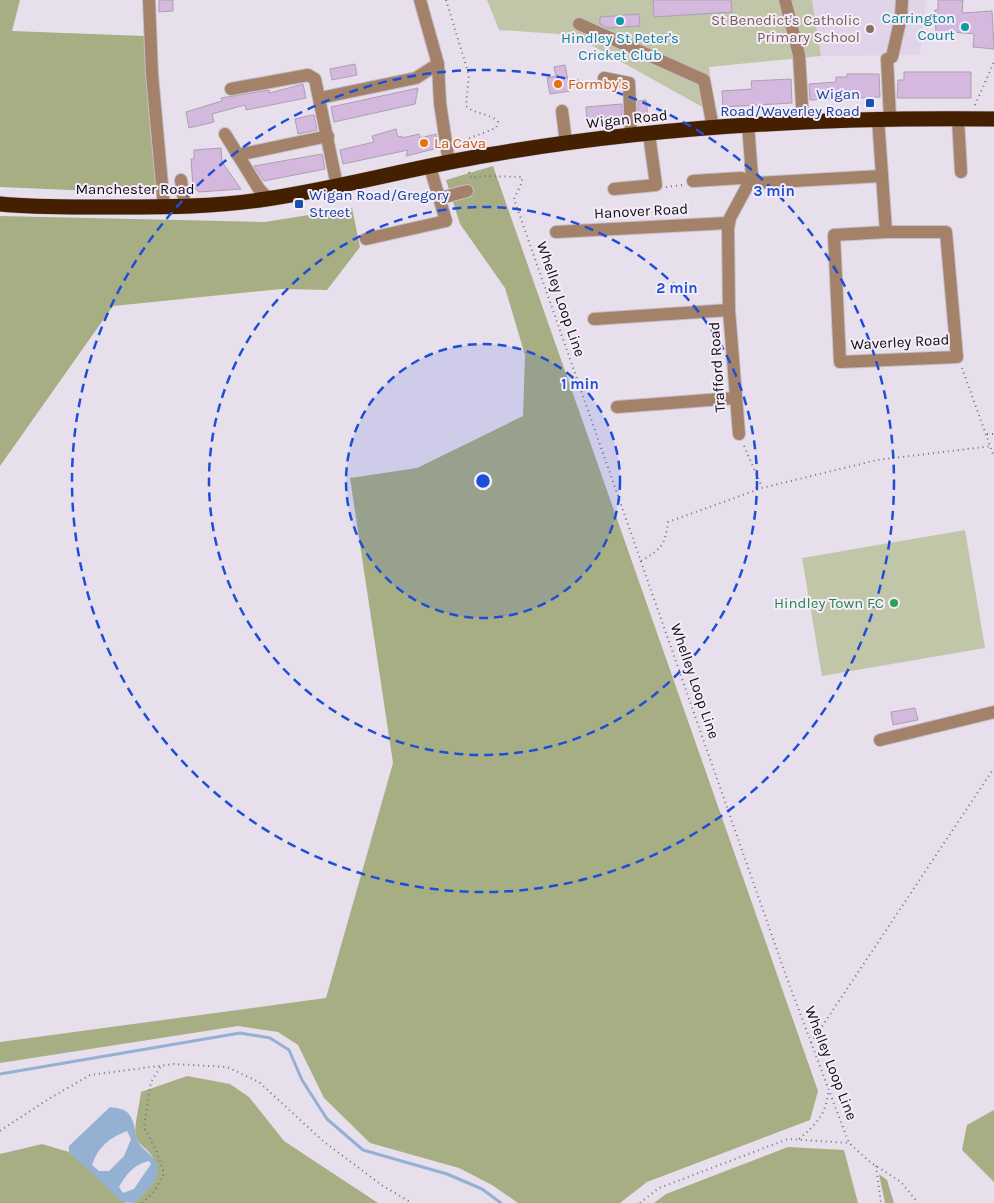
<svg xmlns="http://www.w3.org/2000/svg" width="994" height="1203" font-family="Karla,sans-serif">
	<rect width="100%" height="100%" fill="#e8dfec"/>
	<path fill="#e2d4e8" d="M812,0h114l-6,55 -99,1z"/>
	<g fill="#c2c6a8">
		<path d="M487,0h325l9,56 -112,11 6,47 -142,-79 -74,-5z"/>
		<path d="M965,530l20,118 -163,28 -20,-118z"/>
	</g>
	<g fill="#a8ae83">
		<path d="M0,0h20l-8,31 132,5 13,155 -18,2 -139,-6z"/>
		<path d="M493,166l325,925 -8,29 -163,62 -27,21h-102l-26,-18 -33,-17 -89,-25 -46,-45 -26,-53 -20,-13 -40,-6 -238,37v-21l326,-44 67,-235 -43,-285 67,-10 106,-52 2,-61 -20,-67 -45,-64 -14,-44z"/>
		<path d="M352,208l8,39 -33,43 -45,-1 -169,17 -113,160v-250l265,6z"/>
		<path d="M187,1076l43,8 19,13 35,44 94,62h-244c15,-13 31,-29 17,-48 -4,-7 -12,-9 -15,-18 -3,-8 4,-34 5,-45z"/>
		<path d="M994,1110v72l-32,-32 5,-25z"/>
		<path d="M42,1144l27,8 57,51h-126v-49z"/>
		<path d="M788,1147l56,3 14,53h-204l12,-9z"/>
		<path d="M879,1174l8,6 7,23h-9z"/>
	</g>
	<path fill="#94b0d3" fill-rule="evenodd" d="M110,1107c7,1 14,2 18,6 9,10 5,22 12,32 7,8 20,15 18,28 -3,11 -16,23 -24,30l-11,-1 -54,-50v-6zM127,1131l4,8 -7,17 -15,15h-10l-7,-6c6,-18 17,-27 35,-34zM149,1161l2,3 -17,25 -11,4 -4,-6c7,-13 16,-23 30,-26z"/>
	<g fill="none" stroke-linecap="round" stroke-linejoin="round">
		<path stroke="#94b0d3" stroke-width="3" d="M0,1074l240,-41 30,5 19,12 13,30 25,39 36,31 84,24 35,15 19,14"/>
	</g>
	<g fill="#d4b8de" stroke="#aaa1ae">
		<path d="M159,0h14v11l-14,1z"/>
		<path d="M653,0h78l1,12 -78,5z"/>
		<path d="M938,0h25l-1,13 30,-2 2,38 -21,-2 1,-13 -21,-2 -1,5 -16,-3 -1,-24h3z"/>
		<path d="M639,14l1,12 -32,2 -8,-4v-7z"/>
		<path d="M355,64l2,11 -25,5 -2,-11z"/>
		<path d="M565,65l5,26 -20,3 -3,-16 9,-2 -2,-9z"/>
		<path d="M904,72h67v26h-74l1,-18h6z"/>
		<path d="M847,74h32l1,23 -70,3 -1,-16 27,-2v-5h11z"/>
		<path d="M791,79l1,24 -69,4 -1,-16 30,-2 -1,-8z"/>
		<path d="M303,84l3,14 -60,12 -1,-5 -33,9 2,8 -25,6 -3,-16 36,-11 -1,-3 48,-8 1,3z"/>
		<path d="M418,88l-3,16 -81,18 -3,-15z"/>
		<path d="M646,100l2,18 -10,1v-18z"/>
		<path d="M622,104v16l-35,2 -1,-15z"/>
		<path d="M312,115h2l3,15 -19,4 -3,-15z"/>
		<path d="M396,129l2,8 4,-1v2l17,-4 1,4 16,-4 2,14 -32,8 2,-6 -65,14 -3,-14 34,-8 -2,-6z"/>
		<path d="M221,148l1,14 19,27 -42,3 -6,-5 -2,-28h3v-9z"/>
		<path d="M322,154l3,15 -61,12 -10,-15z"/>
		<path d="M915,708l3,12 -25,5 -2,-13z"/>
	</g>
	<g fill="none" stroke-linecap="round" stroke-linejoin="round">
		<defs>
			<g id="minor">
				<path d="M149,0l3,74 12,133"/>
				<path d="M420,0l18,64 2,39 9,60"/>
				<path d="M785,0l14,55 4,66"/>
				<path d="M579,24l125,56 9,48"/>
				<path d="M604,78l25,5 2,52"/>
				<path d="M231,89l77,-14 7,4 22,107"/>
				<path d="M320,98l96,-20 22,-14"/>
				<path d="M562,111l4,32"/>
				<path d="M878,118l8,114 -52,3 6,127 117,-5 -11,-125h-60"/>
				<path d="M890,118l-3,-59 5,-2 9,-40 1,-17"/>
				<path d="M958,119l3,53"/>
				<path d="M225,134l34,55 10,10"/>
				<path d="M238,155l90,-19"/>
				<path d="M181,180l4,27"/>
				<path d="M693,181l48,-3 16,5 124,-7"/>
				<path d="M614,189l42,-4 -7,-51"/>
				<path d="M441,198l26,-7"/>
				<path d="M556,232l172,-9"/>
				<path d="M366,239l80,-18 -16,-54"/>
				<path d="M594,319l135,-9"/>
				<path d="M617,407l118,-9"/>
				<path d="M739,434l-10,-124 -1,-81 2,-11 22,-41 -4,-53"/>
				<path d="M880,740l114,-28"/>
			</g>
			<path id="highway" d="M0,204c38,4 77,3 116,3 50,0 100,0 150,-8 75,-11 148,-32 222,-44 167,-29 337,-38 506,-36"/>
		</defs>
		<use href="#minor" stroke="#c5bdc9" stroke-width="14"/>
		<use href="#highway" stroke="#c5bdc9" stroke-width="16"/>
		<g stroke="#777179" stroke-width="2" stroke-dasharray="1 4" stroke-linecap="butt">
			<path d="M446,0l23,75 -3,31c9,9 25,7 32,16l-2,6 -34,13 1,4"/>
			<path d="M975,105l19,-43"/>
			<path d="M469,172l2,6 13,-2 38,1v5l-8,17 271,774 51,136 13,34 21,19 31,20 17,21"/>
			<path d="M666,187l16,-2"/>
			<path d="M962,368l32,89"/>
			<path d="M987,434h7"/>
			<path d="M744,446l18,41"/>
			<path d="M641,561c20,-12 24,-15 27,-39l94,-34 115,-28 115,-14"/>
			<path d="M811,1043l183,-275"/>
			<path d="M0,1131l47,-31 43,-25 84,-11 53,3 32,15 64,59 60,45 29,17"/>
			<path d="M799,1139c16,-14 27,-24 29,-46"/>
			<path d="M876,1166l5,37"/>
			<path d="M142,1203l12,-11 10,-19 -8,-23 -12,-23 7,-45 10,-16"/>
			<path d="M640,1203l19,-15 129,-49 61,4"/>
		</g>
		<use href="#minor" stroke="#a38269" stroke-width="12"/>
		<use href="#highway" stroke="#441f00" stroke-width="15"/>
	</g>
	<circle cx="483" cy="481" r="137" fill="#1d4ed8" fill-opacity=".12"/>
	<g fill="none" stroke="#1d4ed8" stroke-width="2.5" stroke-dasharray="9 6">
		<circle cx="483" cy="481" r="137"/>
		<circle cx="483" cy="481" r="274"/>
		<circle cx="483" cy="481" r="411"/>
	</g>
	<g fill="#0f9aa8" stroke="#f5ecf9" stroke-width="2">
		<circle cx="620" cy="21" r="5"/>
		<circle cx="965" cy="27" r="5"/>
	</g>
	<circle fill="#8d6e63" stroke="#f5ecf9" stroke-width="2" cx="870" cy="29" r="5"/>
	<g fill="#e8710a" stroke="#f5ecf9" stroke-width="2">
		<circle cx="558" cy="84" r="5"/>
		<circle cx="424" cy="143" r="5"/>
	</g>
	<g fill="#1a4fb4" stroke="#f5ecf9" stroke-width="2">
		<rect x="865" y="98" width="10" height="10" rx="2.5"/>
		<rect x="294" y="199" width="10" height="10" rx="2.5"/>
	</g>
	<circle fill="#2e9e5b" stroke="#f5ecf9" stroke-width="2" cx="894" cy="603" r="5"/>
	<g text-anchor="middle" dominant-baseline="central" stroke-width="4" stroke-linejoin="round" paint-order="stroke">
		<g font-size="15" fill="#0d838f" stroke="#f5ecf9" text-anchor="end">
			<text x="955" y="18">Carrington<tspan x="955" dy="17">Court</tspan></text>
			<text x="620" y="38" text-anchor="middle">Hindley St Peter's<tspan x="620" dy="17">Cricket Club</tspan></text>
		</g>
		<g font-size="15" fill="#785e54" stroke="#f5ecf9" text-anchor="end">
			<text x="860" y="20">St Benedict's Catholic<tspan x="860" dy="17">Primary School</tspan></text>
		</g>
		<g font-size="15" fill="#c56008" stroke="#f5ecf9" text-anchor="start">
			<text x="568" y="84">Formby's</text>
			<text x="434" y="143">La Cava</text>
		</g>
		<g font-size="15" fill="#164399" stroke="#f5ecf9" text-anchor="end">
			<text x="860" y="94">Wigan<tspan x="860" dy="17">Road/Waverley Road</tspan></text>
			<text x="309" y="195" text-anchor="start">Wigan Road/Gregory<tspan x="309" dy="17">Street</tspan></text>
		</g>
		<g font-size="15" fill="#100d11" stroke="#f5ecf9">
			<text transform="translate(627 119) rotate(-6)">Wigan Road</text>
			<text x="135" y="189">Manchester Road</text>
			<text transform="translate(641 211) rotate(-3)">Hanover Road</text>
			<text transform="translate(561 299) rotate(71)">Whelley Loop Line</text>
			<text transform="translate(900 342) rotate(-3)">Waverley Road</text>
			<text transform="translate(717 367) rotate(-94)">Trafford Road</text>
			<text transform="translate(695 681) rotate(71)">Whelley Loop Line</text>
			<text transform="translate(831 1063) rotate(69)">Whelley Loop Line</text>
		</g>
		<g font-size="15" fill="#27864d" stroke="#f5ecf9" text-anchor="end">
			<text x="884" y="603">Hindley Town FC</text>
		</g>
	</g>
	<circle cx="483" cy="481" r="8" fill="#1d4ed8" stroke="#f5ecf9" stroke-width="2.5"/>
	<g font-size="15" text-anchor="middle" font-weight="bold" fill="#1d4ed8" stroke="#f5ecf9" stroke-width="4" stroke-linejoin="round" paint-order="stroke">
		<text x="774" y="196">3 min</text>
		<text x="677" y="293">2 min</text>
		<text x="580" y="389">1 min</text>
	</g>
</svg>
